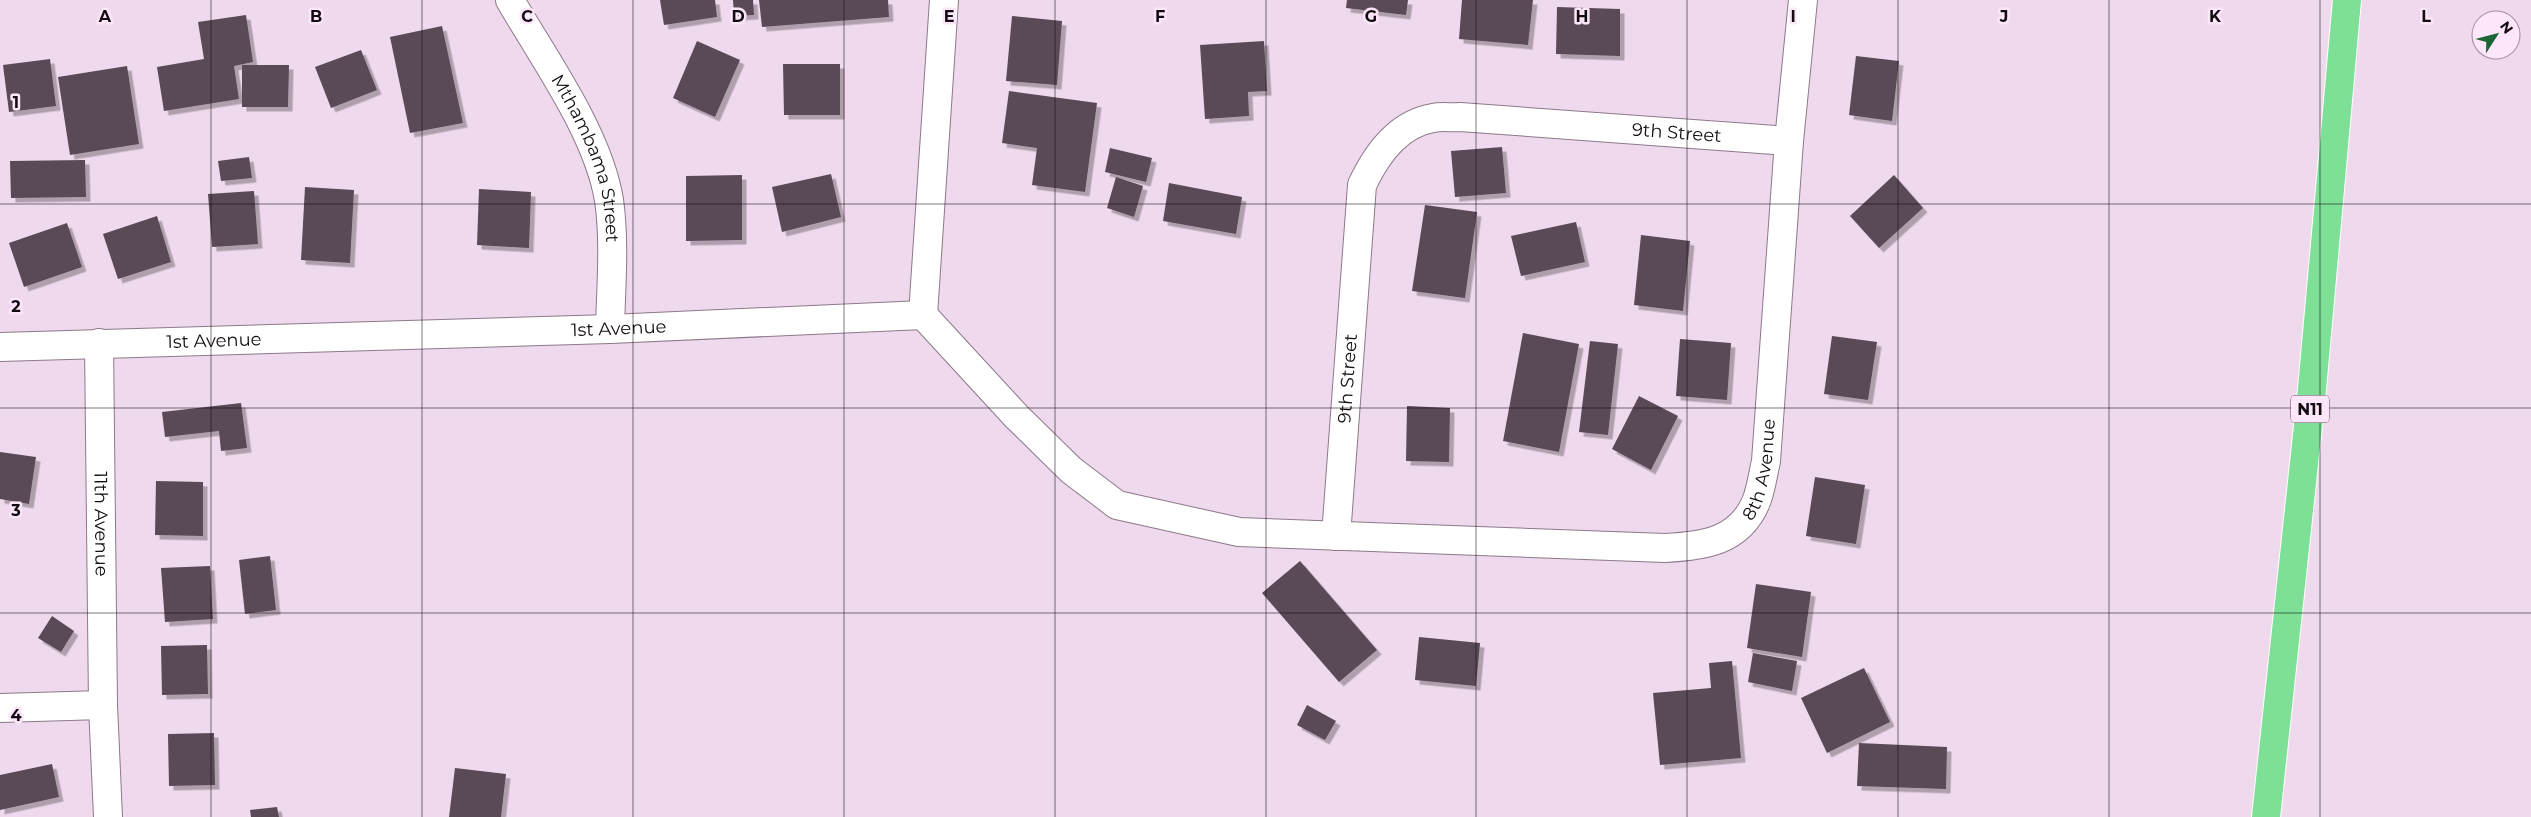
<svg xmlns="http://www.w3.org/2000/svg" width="2531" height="817" font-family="Montserrat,sans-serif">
	<defs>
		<filter id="shadow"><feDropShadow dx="4.5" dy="4.5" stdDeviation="0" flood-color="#0004"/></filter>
	</defs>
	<rect width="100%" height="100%" fill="#efd9ec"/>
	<g fill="#5a4857" filter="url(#shadow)">
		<path d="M660,0h55l2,17 -53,8z"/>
		<path d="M733,0h20l1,15 -20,1z"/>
		<path d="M759,0h129l1,17 -127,10z"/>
		<path d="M1347,0h61l-2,15 -60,-7z"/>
		<path d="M1462,0h71l-5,45 -69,-6z"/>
		<path d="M1557,7l63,2v47l-64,-2z"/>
		<path d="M246,15l7,47 -19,4 5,33 -75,12 -7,-44 47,-8 -6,-37z"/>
		<path d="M1012,16l50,5 -5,64 -51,-4z"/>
		<path d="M442,26l21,97 -53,10 -20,-96z"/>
		<path d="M697,41l43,19 -25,57 -42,-19z"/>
		<path d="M1264,41l3,50 -19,1 1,24 -44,3 -5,-74z"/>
		<path d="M361,50l16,40 -46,18 -16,-41z"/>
		<path d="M1856,56l43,5 -7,60 -43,-6z"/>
		<path d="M50,59l6,47 -47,6 -6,-47z"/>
		<path d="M783,64h57v51h-56z"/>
		<path d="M242,65h47l-1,42h-46z"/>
		<path d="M127,66l12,78 -69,11 -12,-78z"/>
		<path d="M1009,91l88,12 -12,89 -53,-7 5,-37 -35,-5z"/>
		<path d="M1502,147l4,46 -51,4 -4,-46z"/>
		<path d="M1110,148l42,10 -6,24 -41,-10z"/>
		<path d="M249,157l3,21 -31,3 -3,-20z"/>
		<path d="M85,160l1,37 -75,1 -1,-37z"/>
		<path d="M831,174l10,43 -59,15 -10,-45z"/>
		<path d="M742,175v65l-56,1v-65z"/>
		<path d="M1894,175l29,33 -44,40 -29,-32z"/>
		<path d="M1116,177l27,9 -9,31 -27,-9z"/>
		<path d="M1169,183l73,14 -6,37 -73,-13z"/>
		<path d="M305,187l49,3 -4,73 -49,-3z"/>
		<path d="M479,189l52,3 -2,56 -52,-3z"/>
		<path d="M254,191l4,53 -46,3 -4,-53z"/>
		<path d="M1425,205l52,7 -12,86 -53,-7z"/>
		<path d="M157,216l14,46 -53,17 -15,-45z"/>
		<path d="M1576,222l9,40 -64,14 -10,-40z"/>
		<path d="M67,223l15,44 -58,20 -15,-44z"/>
		<path d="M1641,235l49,6 -7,70 -49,-6z"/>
		<path d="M1523,333l56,11 -20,108 -56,-11z"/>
		<path d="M1832,336l45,6 -9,58 -44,-6z"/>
		<path d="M1680,339l51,4 -4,57 -51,-4z"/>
		<path d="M1590,341l28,3 -10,91 -29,-3z"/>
		<path d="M1639,396l39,20 -27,54 -39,-21z"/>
		<path d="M241,403l6,45 -26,3 -2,-20 -54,6 -3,-25z"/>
		<path d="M1407,406l43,2 -1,54 -43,-1z"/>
		<path d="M0,452l36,5 -7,47 -29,-5z"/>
		<path d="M1815,477l50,8 -9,59 -50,-8z"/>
		<path d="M156,481l47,1v54l-48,-1z"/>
		<path d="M270,556l6,54 -31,4 -6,-54z"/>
		<path d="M1300,561l77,89 -38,32 -77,-89z"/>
		<path d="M210,566l3,53 -48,3 -4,-54z"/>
		<path d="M1756,584l55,8 -9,65 -55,-9z"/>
		<path d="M52,616l22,15 -13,21 -23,-14z"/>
		<path d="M1419,637l61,6 -4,43 -61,-6z"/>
		<path d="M207,645l1,49 -46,1 -1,-49z"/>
		<path d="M1753,653l44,8 -5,30 -44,-9z"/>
		<path d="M1732,661l9,97 -81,7 -7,-72 58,-5 -2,-25z"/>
		<path d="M1864,668l26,54 -63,31 -26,-55z"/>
		<path d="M1307,705l29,16 -11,19 -28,-15z"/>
		<path d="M214,733l1,52 -46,1 -1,-52z"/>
		<path d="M1859,743l88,4 -1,42 -89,-3z"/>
		<path d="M52,764l7,33 -59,13v-35z"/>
		<path d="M455,768l51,6 -5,43h-52z"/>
		<path d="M277,807l2,10h-28l-1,-7z"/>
	</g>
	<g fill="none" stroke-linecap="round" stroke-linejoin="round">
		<defs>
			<g id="minor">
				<path id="s1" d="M510,0c34,59 88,133 99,200 6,42 2,87 1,129"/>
				<path id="s2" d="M923,315l93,101 55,54 46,35 122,27 426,16c38,-2 74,-6 91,-46 5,-12 7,-28 10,-41l23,-320 14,-141"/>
				<path d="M923,315l21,-315"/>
				<path id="s3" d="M99,343l4,362 5,112"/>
				<path id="s4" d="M0,347l610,-18 313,-14"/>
				<path id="s5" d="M1336,536l26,-351c14,-30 35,-61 71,-67 9,-2 19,0 27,-1l329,24"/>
				<path d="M0,708l103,-3"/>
			</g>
			<path id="highway" d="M2266,817l46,-428 35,-389"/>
		</defs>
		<use href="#minor" stroke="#8d798a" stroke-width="30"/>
		<use href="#highway" stroke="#fff" stroke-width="30"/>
		<use href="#minor" stroke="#fff" stroke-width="28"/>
		<use href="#highway" stroke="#7de096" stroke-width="28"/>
	</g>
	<path fill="none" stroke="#120b11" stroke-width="1" stroke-opacity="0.55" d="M211,0v817M422,0v817M633,0v817M844,0v817M1055,0v817M1266,0v817M1476,0v817M1687,0v817M1898,0v817M2109,0v817M2320,0v817M0,204h2531M0,408h2531M0,613h2531"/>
	<g text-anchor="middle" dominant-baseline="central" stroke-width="5" stroke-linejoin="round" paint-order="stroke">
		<rect fill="#fde6f9" stroke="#584d57" stroke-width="1" x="2291" y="395.5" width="38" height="27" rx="4"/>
		<g font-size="16" font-weight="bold" fill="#120b11">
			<text x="2310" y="409">N11</text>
		</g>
		<g font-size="18" fill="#120b11" stroke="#fde6f9">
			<text stroke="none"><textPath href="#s5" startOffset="698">9th Street</textPath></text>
			<text stroke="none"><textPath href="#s1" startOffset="178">Mthambama Street</textPath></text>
			<text stroke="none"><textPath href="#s4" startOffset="619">1st Avenue</textPath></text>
			<text stroke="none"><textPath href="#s4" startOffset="214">1st Avenue</textPath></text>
			<text stroke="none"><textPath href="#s5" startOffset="158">9th Street</textPath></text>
			<text stroke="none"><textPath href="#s2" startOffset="965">8th Avenue</textPath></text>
			<text stroke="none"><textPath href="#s3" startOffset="181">11th Avenue</textPath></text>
		</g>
	</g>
	<g font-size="16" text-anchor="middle" font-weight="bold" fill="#120b11" stroke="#fde6f9" stroke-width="5" stroke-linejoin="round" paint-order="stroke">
		<text x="105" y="22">A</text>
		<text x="316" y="22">B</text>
		<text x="527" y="22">C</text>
		<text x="738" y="22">D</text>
		<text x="949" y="22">E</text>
		<text x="1160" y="22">F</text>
		<text x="1371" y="22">G</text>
		<text x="1582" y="22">H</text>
		<text x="1793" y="22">I</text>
		<text x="2004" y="22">J</text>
		<text x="2215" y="22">K</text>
		<text x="2426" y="22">L</text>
		<text x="16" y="108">1</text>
		<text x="16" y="312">2</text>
		<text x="16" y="516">3</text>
		<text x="16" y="721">4</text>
	</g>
	<g transform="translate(2496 35) rotate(54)"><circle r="24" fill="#fde6f9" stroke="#9f8e9c"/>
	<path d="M0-4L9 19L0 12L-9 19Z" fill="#1a6634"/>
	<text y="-8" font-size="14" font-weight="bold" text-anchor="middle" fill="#120b11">N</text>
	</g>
</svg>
